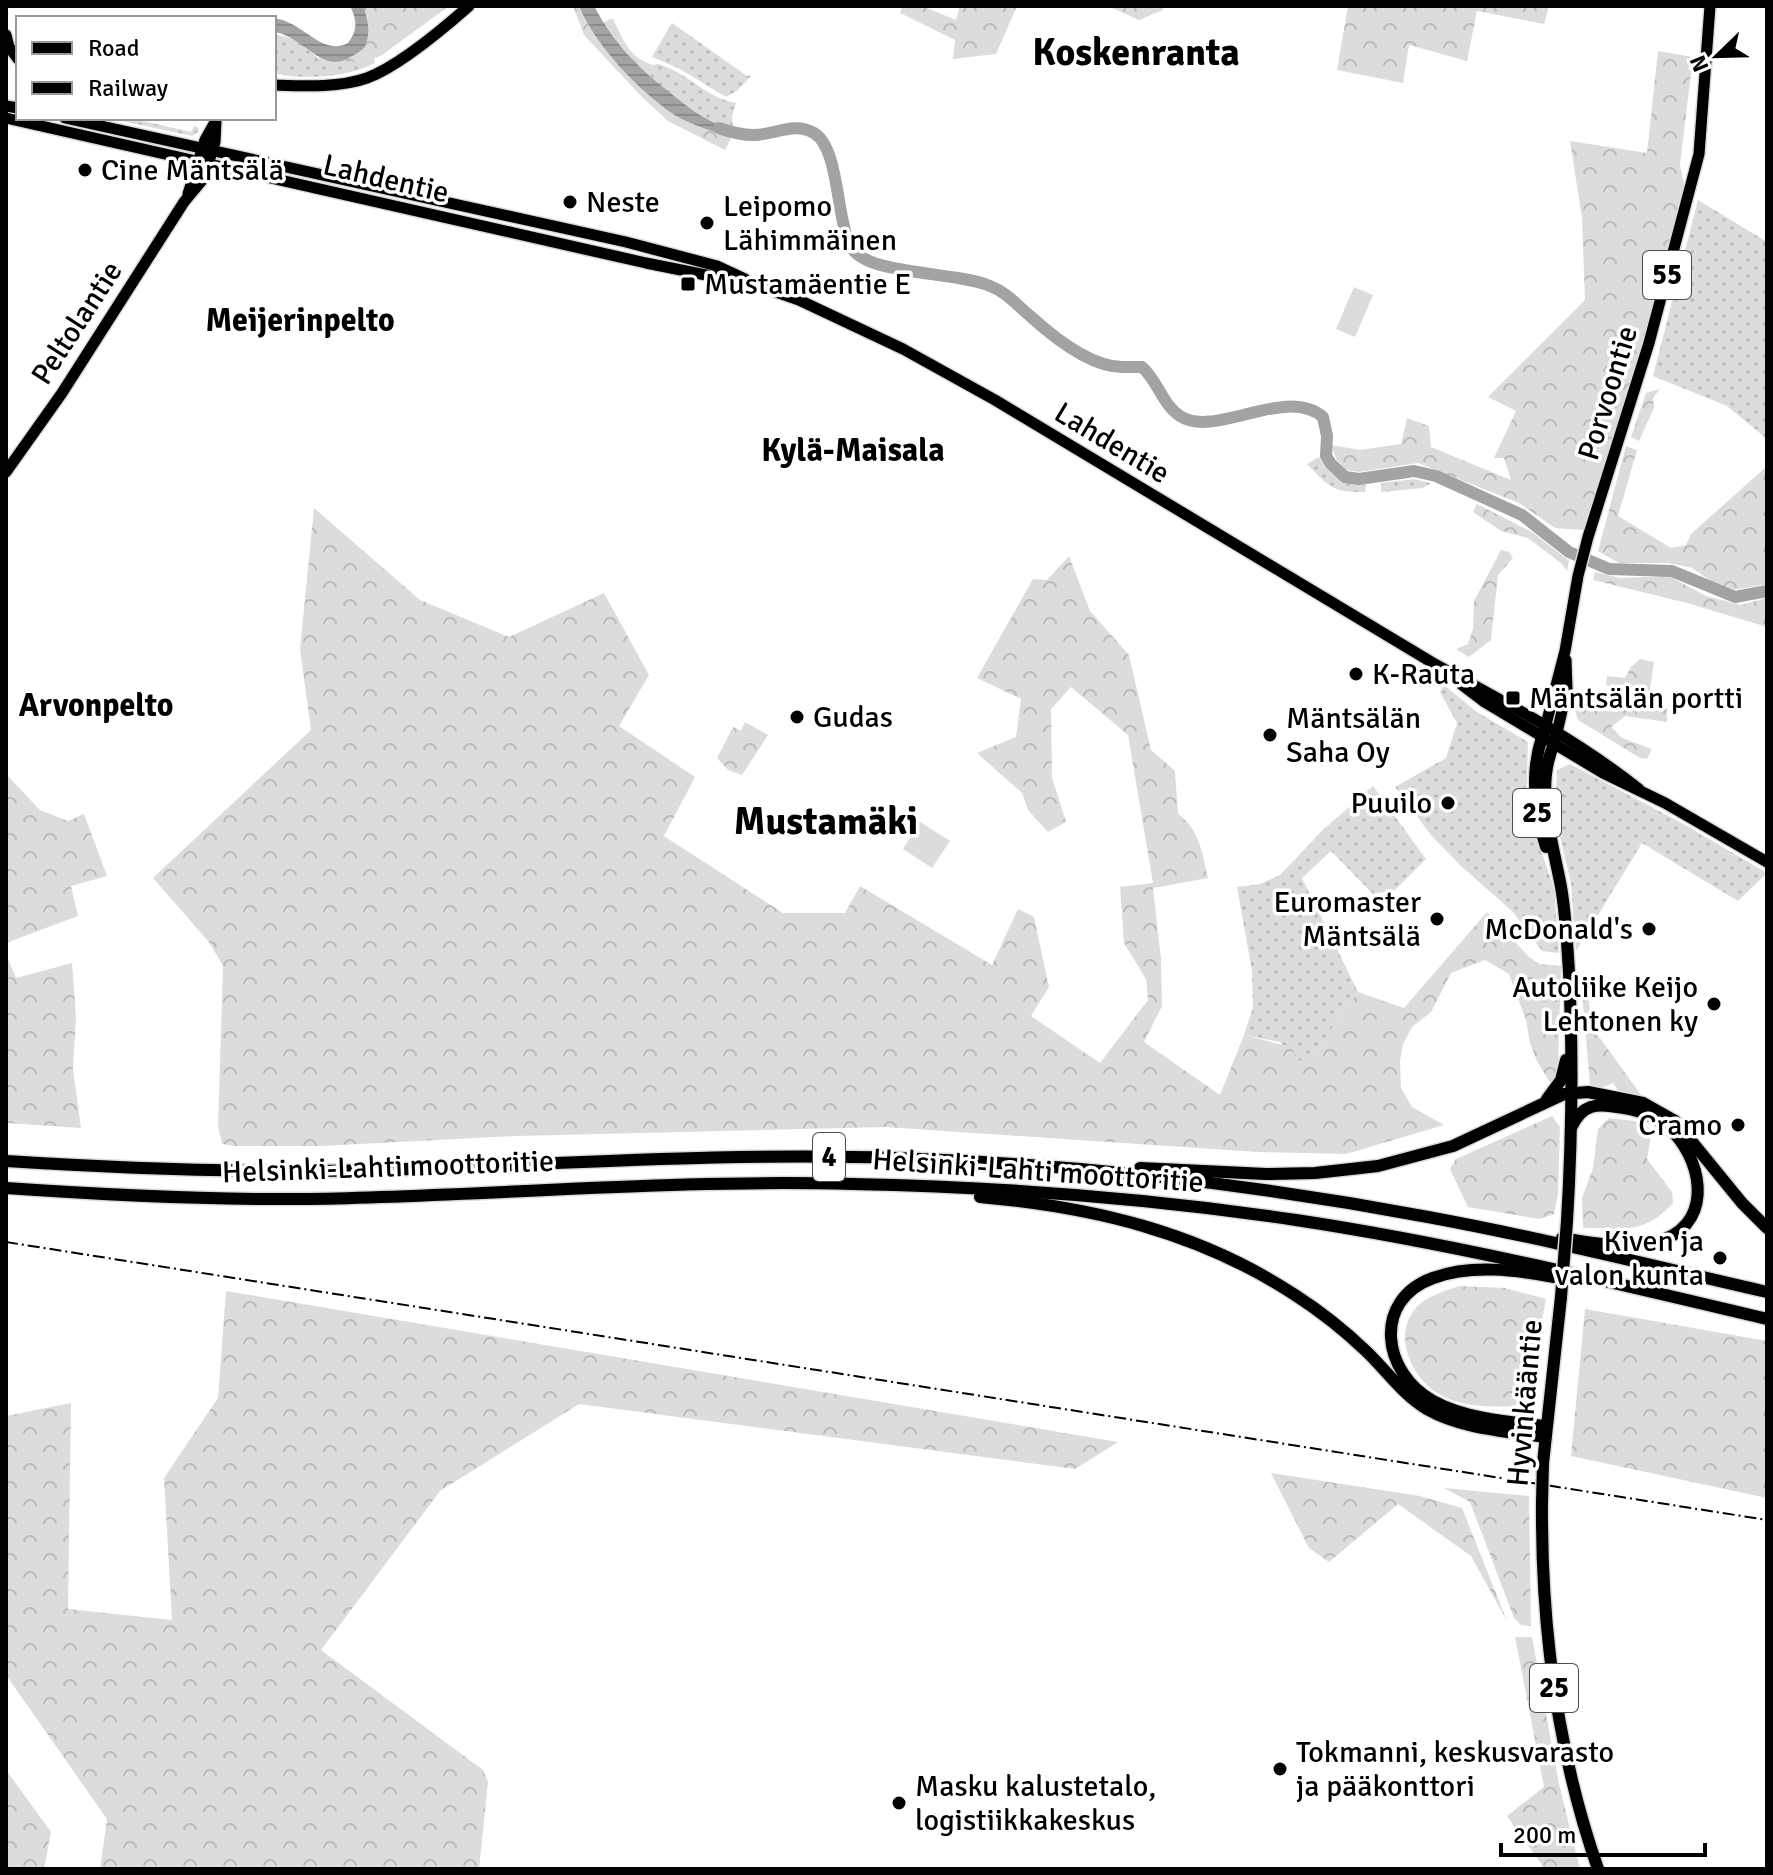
<svg xmlns="http://www.w3.org/2000/svg" width="1773" height="1875" font-family="Signika,sans-serif">
	<defs>
		<pattern id="grass-dots" width="8" height="8" patternUnits="userSpaceOnUse" patternTransform="scale(2)"><rect width="8" height="8" fill="#dcdcdc"/><path d="M2 2h.1M6 6h.1" fill="none" stroke="#bbb" stroke-width="1.8" stroke-linecap="round"/></pattern>
		<pattern id="forest-crowns" width="20" height="18" patternUnits="userSpaceOnUse" patternTransform="scale(2)"><rect width="20" height="18" fill="#dcdcdc"/><path d="M2 6a3 3 0 1 1 6 0M12 15a3 3 0 1 1 6 0" fill="none" stroke="#bbb"/></pattern>
		<pattern id="water-rules" width="6" height="5" patternUnits="userSpaceOnUse" patternTransform="scale(2)"><rect width="6" height="5" fill="#a3a3a3"/><path d="M0 2.5h6" fill="none" stroke="#8b8b8b"/></pattern>
	</defs>
	<rect width="100%" height="100%" fill="#fff"/>
	<g fill="url(#grass-dots)">
		<path d="M368,23l7,40c-26,14 -68,17 -97,11l-4,-5v-31l3,-3 18,4 23,19 50,-23z"/>
		<path d="M672,23l75,53 5,-1 -15,16 -11,6 -46,-28 -28,-12z"/>
		<path d="M658,64c29,8 48,34 78,39l-4,13 1,12c-35,-6 -60,-33 -88,-54l8,-9z"/>
		<path d="M117,118h13l61,14 3,-6 5,2 -1,4 -6,4 -75,-16z"/>
		<path d="M1698,200l69,42v197l-40,-33 -74,-30z"/>
		<path d="M1319,457c9,19 27,27 47,28l-1,7c-32,1 -36,-5 -58,-28z"/>
		<path d="M1414,479l17,4 -8,5 -42,4v-9z"/>
		<path d="M1444,685l33,27 51,30 -2,65 28,81 5,65 -17,-2 -29,-39 -52,-46 -30,-31 -36,-48 51,-29 11,-35 -17,-31z"/>
		<path d="M1570,764l110,58 87,51 -29,28 -96,-58 -66,108 -5,-68 -16,-67 2,-46z"/>
		<path d="M1373,786l53,73 -31,31 -22,4 -42,-43 -29,27 56,114 -45,63 -14,7 -19,-20 -36,-7 9,-27 -1,-37 -15,-84 23,-3 20,-9 43,-45z"/>
	</g>
	<g fill="url(#forest-crowns)">
		<path d="M363,6h86l-67,49 -19,9 -15,-4 15,-11 5,-23z"/>
		<path d="M573,6h6c15,38 60,85 94,108 17,11 40,17 58,24l-6,12 -57,-29 -27,-25 -57,-61z"/>
		<path d="M902,6h20l34,14 4,-14h57l-21,48 -43,5 2,-19 -55,-27z"/>
		<path d="M1108,6h56l-1,4 -24,10z"/>
		<path d="M1348,6h201l-5,18 -67,-13 -10,50 -58,-16 -6,38 -66,-13z"/>
		<path d="M610,19h3c11,21 15,38 40,46l-8,9c-17,-14 -32,-32 -42,-51z"/>
		<path d="M1658,51l35,6 -13,108 5,24 -55,201 -46,140 -29,-2 -36,-25 -101,-40 -59,9 -13,-2 -10,-11 -5,-14 29,5 41,-6 6,-26 22,8 2,21 80,33 -7,-22h-10l22,-47 -28,-14 97,-97 -3,-82 -12,-77 77,12z"/>
		<path d="M1660,389l-7,9 1,10 -15,33 -8,-4 15,-44z"/>
		<path d="M1626,446l11,4 -19,66 53,32 15,-3 5,-11 76,-68v118l-33,6 -23,-9 -19,-13 -23,-5h-50l-21,-12z"/>
		<path d="M1477,504l55,28 37,29 -2,10 -6,-8 -33,-25 -27,-7 -28,-19z"/>
		<path d="M314,508l106,92 89,37 95,-44 45,82 -30,51 76,51 -31,59 119,77h62l15,-27 132,79 26,-56 16,8 15,70 -18,29 69,47 48,-63 -2,-21 -22,-36 -4,-56 33,-4 -25,-148 -57,-48 -20,22 1,69 14,44 -18,10 -20,-22 -6,-17 -45,-40 39,-16 5,-38 -44,-21 56,-99 14,1 22,-24 21,55 39,44 22,95 24,21 3,43c22,16 24,39 30,64l-55,10 8,71 1,47 -18,36 76,53 24,-60 47,12 8,14 14,-6 45,-63 46,16 83,-96 42,45 11,7 21,2 -3,99 -6,21 -15,-25 -7,-18 -4,-23 -17,-46 -24,-14 -34,13 -20,39 -19,15 -9,17 -3,17 1,27 11,19 32,18 -98,29 -89,-2 -371,-25 -369,9 -196,10h-85l-14,-2 -4,-18 5,-160 -14,-24 -56,-64 158,-148 -11,-81z"/>
		<path d="M1501,550l8,2 4,6 -15,17 -7,65 -22,17 -13,-8 12,-5 5,-15 1,-28z"/>
		<path d="M1595,572l25,6 49,-2 37,20 35,9 26,-7v29l-80,-24 -94,-23z"/>
		<path d="M1640,659l14,3 -5,34 18,13v13l-42,-6 -14,11 11,11 30,11 -5,10 -7,-1 -62,-38 -3,-10 2,-7 5,6 36,3 1,-20 -13,-7 1,-9 18,2 6,-11z"/>
		<path d="M745,722l23,13 -26,40 -14,-5 -11,-12 16,-31 8,4z"/>
		<path d="M6,774l34,36 28,11 16,-7 23,62 -36,10 7,30 -72,27z"/>
		<path d="M6,954l10,24 56,-15 4,54 -3,52 8,59 -75,-5z"/>
		<path d="M1586,978l6,49 49,68 -22,-3 -6,-9 -15,6 -8,-4 -8,-94z"/>
		<path d="M1552,1116l8,11 -2,67 -4,20 -15,5 -71,-12 -18,-38 6,-10z"/>
		<path d="M1609,1118l33,4 10,8 -5,29 25,33 1,11c-29,32 -51,25 -90,25l-1,-30 11,-30 5,-39z"/>
		<path d="M1460,1286l45,2 41,11 -10,53v42l-12,13c-28,-1 -60,2 -85,-13 -29,-16 -49,-64 -19,-90 10,-9 27,-14 40,-18z"/>
		<path d="M226,1291l892,151 -43,27 -496,-65 -139,87 -119,159 162,120 5,12 -9,87h-379l7,-50 -101,-144v-259l65,-13 -3,206 104,11 -8,-142 54,-80z"/>
		<path d="M1585,1309l182,32v157l-196,-42z"/>
		<path d="M1271,1473l149,23 42,12 45,113 -36,-65 -73,-52 -69,58 -20,-14z"/>
		<path d="M1444,1488l85,8 2,130 -10,-1 -7,-7 -44,-116z"/>
		<path d="M1515,1637h17l27,147 21,85h-35l-38,-53 37,-29z"/>
		<path d="M6,1770l45,62 -7,37h-38z"/>
	</g>
	<g fill="#dcdcdc">
		<path d="M1354,287l19,8 -18,42 -19,-8z"/>
		<path d="M920,822l30,19 -18,27 -29,-19z"/>
	</g>
	<g fill="url(#water-rules)">
		<path d="M350,6h13c5,13 9,31 0,43 -1,1 -10,7 -11,7 -29,21 -49,-21 -78,-24v-14h-10c38,-3 54,40 84,25 10,-13 9,-23 2,-37z"/>
		<path d="M579,6h15c19,36 42,60 74,85 21,17 38,32 65,37l-2,10c-18,-7 -41,-13 -58,-24 -34,-23 -79,-70 -94,-108z"/>
	</g>
	<g fill="none" stroke-linecap="round" stroke-linejoin="round">
		<path stroke="#a3a3a3" stroke-width="12" d="M719,128c11,4 23,7 35,7 21,0 40,-14 60,-2 28,17 21,99 41,119 22,23 102,20 135,34 16,6 26,18 39,29 23,21 62,53 95,52 6,0 11,0 18,0 16,14 20,37 38,49 35,23 105,-31 143,1l4,19 -1,20 5,8 14,13 14,2 55,-8 22,5 86,39 47,37 40,17 63,2 63,26 32,-6"/>
		<defs>
			<g id="major">
				<path d="M6,35l3,12 9,12"/>
				<path d="M274,85c29,1 65,3 93,-7 30,-11 77,-50 102,-72"/>
				<path d="M6,106l12,2"/>
				<path d="M6,118l640,145 110,22 43,15 104,49 92,51 438,263c70,38 143,76 206,126"/>
				<path d="M65,118l561,124 91,24 28,13"/>
				<path d="M188,194l17,-54 9,-16"/>
				<path d="M6,472l56,-79 122,-191 20,-24 11,-36 1,-22"/>
				<path d="M1462,685l21,16 120,72 62,30 102,59"/>
				<path d="M1544,732l21,-81 13,-75 10,-39 61,-194 50,-189 11,-148"/>
				<path d="M1556,737l11,-48 -1,-29"/>
			</g>
			<g id="highway">
				<path d="M1542,737c-12,37 -8,73 4,110"/>
				<path d="M1554,744c-20,44 -1,98 7,143 5,28 6,57 8,85 4,83 3,166 -2,249"/>
				<path d="M1547,1099l14,-19 5,-20"/>
				<path d="M6,1161c125,8 249,12 374,9 172,-5 344,-18 517,-12 177,6 356,26 531,59 114,21 226,49 339,75"/>
				<path d="M1140,1168l126,6 49,-1 63,-7 75,-20 111,-52 24,-2 55,11 32,18 67,82 25,25"/>
				<path d="M6,1188c101,7 202,12 303,11 181,-3 362,-20 543,-15 148,3 298,14 444,36 159,24 315,62 471,99"/>
				<path d="M980,1197c113,10 219,35 315,98 25,16 49,35 71,56 20,19 37,44 61,58 35,20 79,22 118,28"/>
				<path d="M1562,1238c33,5 72,14 103,1 50,-20 36,-83 3,-112 -14,-11 -33,-18 -51,-20 -21,-4 -35,-2 -45,19"/>
				<path d="M1546,1426c-37,-4 -80,-7 -113,-25 -51,-28 -61,-101 0,-123 38,-14 83,-8 121,-1"/>
				<path d="M1543,1463l18,-166"/>
				<path d="M1542,1502c-1,124 15,249 56,367"/>
			</g>
		</defs>
		<use href="#major" stroke="#dbdbdb" stroke-width="14"/>
		<use href="#highway" stroke="#dbdbdb" stroke-width="15"/>
		<use href="#major" stroke="#000" stroke-width="11"/>
		<use href="#highway" stroke="#000" stroke-width="12"/>
		<path stroke="#000" stroke-width="2" stroke-dasharray="12 4 2 4" stroke-linecap="butt" d="M6,1242l1761,278"/>
		<defs>
			<g id="highway-bridge">
				<path d="M1561,1297l6,-76"/>
				<path d="M1542,1502l1,-39"/>
			</g>
		</defs>
		<use href="#highway-bridge" stroke="#dbdbdb" stroke-width="15" stroke-linecap="butt"/>
		<use href="#highway-bridge" stroke="#000" stroke-width="12"/>
	</g>
	<g fill="#000" stroke="#fff" stroke-width="3">
		<circle cx="85" cy="170" r="8"/>
		<circle cx="570" cy="202" r="8"/>
		<circle cx="707" cy="223" r="8"/>
		<rect x="680" y="276" width="16" height="16" rx="4"/>
		<circle cx="1356" cy="674" r="8"/>
		<rect x="1505" y="690" width="16" height="16" rx="4"/>
		<circle cx="797" cy="717" r="8"/>
		<circle cx="1270" cy="735" r="8"/>
		<circle cx="1448" cy="803" r="8"/>
		<circle cx="1437" cy="919" r="8"/>
		<circle cx="1649" cy="929" r="8"/>
		<circle cx="1714" cy="1004" r="8"/>
		<circle cx="1738" cy="1125" r="8"/>
		<circle cx="1720" cy="1258" r="8"/>
		<circle cx="1280" cy="1769" r="8"/>
		<circle cx="899" cy="1803" r="8"/>
	</g>
	<g text-anchor="middle" dominant-baseline="central" stroke-width="7" stroke-linejoin="round" paint-order="stroke">
		<g fill="#fff" stroke="#4c4c4c" stroke-width="2">
			<rect x="1643" y="251" width="48" height="48" rx="6"/>
			<rect x="1513" y="789" width="48" height="48" rx="6"/>
			<rect x="813" y="1133" width="32" height="48" rx="6"/>
			<rect x="1530" y="1664" width="48" height="48" rx="6"/>
		</g>
		<g font-size="28" font-weight="bold" fill="#000">
			<text x="1667" y="275">55</text>
			<text x="1537" y="813">25</text>
			<text x="829" y="1157">4</text>
			<text x="1554" y="1688">25</text>
		</g>
		<g font-size="30" fill="#000" stroke="#fff" text-anchor="start">
			<text x="101" y="170">Cine Mäntsälä</text>
			<text x="586" y="202">Neste</text>
			<text x="723" y="206">Leipomo<tspan x="723" dy="34">Lähimmäinen</tspan></text>
			<text x="704" y="284">Mustamäentie E</text>
			<text x="1372" y="674">K-Rauta</text>
			<text x="1529" y="698">Mäntsälän portti</text>
			<text x="813" y="717">Gudas</text>
			<text x="1286" y="718">Mäntsälän<tspan x="1286" dy="34">Saha Oy</tspan></text>
			<text x="1432" y="803" text-anchor="end">Puuilo</text>
			<text x="1421" y="902" text-anchor="end">Euromaster<tspan x="1421" dy="34">Mäntsälä</tspan></text>
			<text x="1633" y="929" text-anchor="end">McDonald's</text>
			<text x="1698" y="987" text-anchor="end">Autoliike Keijo<tspan x="1698" dy="34">Lehtonen ky</tspan></text>
			<text x="1722" y="1125" text-anchor="end">Cramo</text>
			<text x="1704" y="1241" text-anchor="end">Kiven ja<tspan x="1704" dy="34">valon kunta</tspan></text>
			<text x="1296" y="1752">Tokmanni, keskusvarasto<tspan x="1296" dy="34">ja pääkonttori</tspan></text>
			<text x="915" y="1786">Masku kalustetalo,<tspan x="915" dy="34">logistiikkakeskus</tspan></text>
		</g>
		<g font-size="30" fill="#000" stroke="#fff">
			<text transform="translate(386 179) rotate(13)">Lahdentie</text>
			<text transform="translate(77 323) rotate(-57)">Peltolantie</text>
			<text transform="translate(1608 393) rotate(-73)">Porvoontie</text>
			<text transform="translate(1112 443) rotate(31)">Lahdentie</text>
			<text transform="translate(388 1167) rotate(-2)">Helsinki-Lahti moottoritie</text>
			<text transform="translate(1038 1171) rotate(4)">Helsinki-Lahti moottoritie</text>
			<text transform="translate(1525 1403) rotate(-85)">Hyvinkääntie</text>
		</g>
		<g font-size="32" font-weight="bold" fill="#000" stroke="#fff">
			<text x="300" y="320">Meijerinpelto</text>
			<text x="853" y="450">Kylä-Maisala</text>
			<text x="96" y="705">Arvonpelto</text>
		</g>
		<g font-size="38" font-weight="bold" fill="#000" stroke="#fff">
			<text x="1136" y="52">Koskenranta</text>
			<text x="826" y="821">Mustamäki</text>
		</g>
	</g>
	<rect width="1773" height="1875" fill="none" stroke="#000000" stroke-width="16"/>
	<rect x="16" y="16" width="260" height="104" fill="#ffffff" stroke="#999999" stroke-width="2"/>
	<rect x="32" y="42" width="40" height="12" fill="#000000" stroke="#999999" stroke-width="2"/>
	<text x="88" y="56" font-size="24" fill="#000000">Road</text>
	<rect x="32" y="82" width="40" height="12" fill="#000000" stroke="#999999" stroke-width="2"/>
	<text x="88" y="96" font-size="24" fill="#000000">Railway</text>
	<g transform="translate(1717 56) rotate(247)" stroke="#ffffff" stroke-width="6" paint-order="stroke">
	<path d="M0-6L14 30L0 20L-14 30Z" fill="#000000"/>
	<text y="-12" font-size="22" font-weight="bold" text-anchor="middle" fill="#000000">N</text>
	</g>
	<path d="M1501 1843v12h204v-12" fill="none" stroke="#000000" stroke-width="4"/>
	<text x="1513" y="1843" font-size="24" fill="#000000" stroke="#ffffff" stroke-width="6" paint-order="stroke">200 m</text>
</svg>
